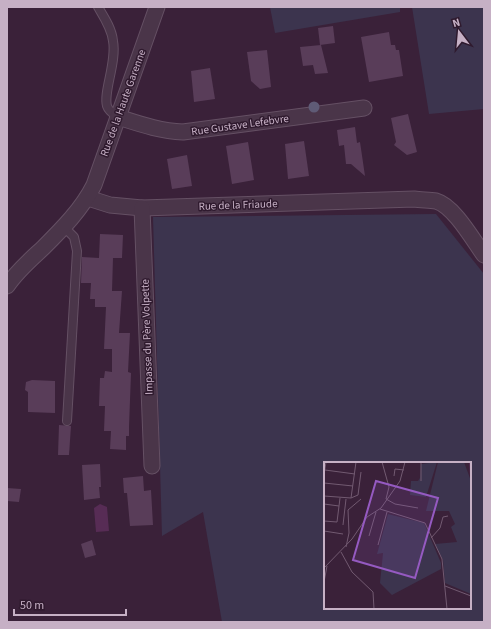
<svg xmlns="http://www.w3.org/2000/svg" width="491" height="629" font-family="'Source Sans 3',sans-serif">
	<rect width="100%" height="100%" fill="#3a2139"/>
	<g fill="#3c344e" fill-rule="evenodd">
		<path d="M270,7h130v5l-125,21z"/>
		<path d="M412,7h72v102l-55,5z"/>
		<path d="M436,214l48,60v348h-262l-19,-110 -41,24 -9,-319zM325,463h145v145h-145z"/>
	</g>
	<path fill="#572c55" d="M100,504l7,3 2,24 -13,1 -2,-24z"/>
	<g fill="#593d59">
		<path d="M333,26l2,17 -15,2 -2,-17z"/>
		<path d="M389,32l2,13h4l1,5h3l4,26 -34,6 -8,-45z"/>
		<path d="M321,45l7,28 -13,1 -2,-9 -10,1 -3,-19z"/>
		<path d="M267,50l4,37 -11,2 -9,-8 -4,-29z"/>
		<path d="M210,68l5,31 -21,3 -3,-31z"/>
		<path d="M408,114l9,38 -10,3 -13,-10 2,-3 -5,-24z"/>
		<path d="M355,127l2,16 3,-1 5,34 -14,-12h-5l-2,-19 -5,1 -2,-16z"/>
		<path d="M304,141l5,35 -21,3 -3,-35z"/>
		<path d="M248,142l6,38 -22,4 -6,-38z"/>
		<path d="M187,155l5,31 -20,3 -5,-30z"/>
		<path d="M100,234l23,1 -1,23h-9l-1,33h10l-3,42h11l-2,39 3,1 -2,54v9h-3v14l-16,-1 1,-18h-7l1,-25h-6l1,-28h4l1,-7 7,1v-23h-8l2,-42h-11v-8h-5l1,-16h-10l1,-26 17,1z"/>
		<path d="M32,380l23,1v32l-27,-1v-20l-3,-2 1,-8z"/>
		<path d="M59,425l12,1 -2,29h-11z"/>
		<path d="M100,464l1,23h-2l1,11 -16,2 -2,-35z"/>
		<path d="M143,476l1,15 7,-1 2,35 -23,1 -3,-33h-3l-1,-15z"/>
		<path d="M7,488l14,1 -2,13 -12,-1z"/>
		<path d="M92,540l4,15 -11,3 -4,-14z"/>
	</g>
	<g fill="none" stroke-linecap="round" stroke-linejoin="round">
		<defs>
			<g id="service">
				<path d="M98,7c6,10 14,22 15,34 4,21 -10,51 -6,65 2,6 7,8 11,11"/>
				<path d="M63,226l11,11 3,14 -10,170"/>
			</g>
			<g id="minor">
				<path d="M118,117c22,7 42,14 65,15l181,-24"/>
				<path d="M88,198l22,7 32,3 272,-9c7,1 15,1 22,2 18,5 37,39 48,54"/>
				<path d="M142,208l10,258"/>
				<path d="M7,286c10,-15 23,-26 36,-38 19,-19 39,-39 51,-63l63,-178"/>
			</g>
		</defs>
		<use href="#service" stroke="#655064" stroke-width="10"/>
		<use href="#minor" stroke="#655064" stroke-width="17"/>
		<use href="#service" stroke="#4a3549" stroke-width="8"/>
		<use href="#minor" stroke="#4a3549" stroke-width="15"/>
	</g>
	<circle fill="#5f5b76" cx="314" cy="107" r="5.5"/>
	<g text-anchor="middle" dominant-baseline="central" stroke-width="3" stroke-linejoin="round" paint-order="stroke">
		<g font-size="11" fill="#c6b0c5" stroke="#2f1a2e">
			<text transform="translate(123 103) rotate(-70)">Rue de la Haute Garenne</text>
			<text transform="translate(240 125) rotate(-8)">Rue Gustave Lefebvre</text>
			<text transform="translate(238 205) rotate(-2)">Rue de la Friaude</text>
			<text transform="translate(147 337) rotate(-92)">Impasse du Père Volpette</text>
		</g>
	</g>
	<g transform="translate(324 462)">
		<rect width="147" height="147" fill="#3a2139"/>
		<path d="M113,0l-11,35 -16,-2 1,-14h7l2,-3 1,-14zM114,0h26l7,19v113l-26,-11 -2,-23 -8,-16 22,-2 -6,-15 4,-3 -6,-13h-23zM64,52l36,9 17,40v6l-49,26 -12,-12 3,-30 -6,1z" fill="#3c344e"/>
		<path fill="none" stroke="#572c55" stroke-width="2" d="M146,0l1,14"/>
		<path fill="none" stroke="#725a71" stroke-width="1" d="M58,0l7,25 -3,12 9,5 23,4M87,0h18M97,1v18M1,8l30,4M0,13l2,-13M70,14l1,-7 9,1M0,21l29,3M0,34l27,2 5,-36M27,36l7,-3 3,-23M0,42l15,2M56,47l45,14 17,36 5,50M0,59l13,1 3,-24M19,63l3,-26M0,69l19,3M45,74l7,-24M107,76l9,-10 3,-11 5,-1M54,83l9,-33M22,85l3,-14 -1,-23 13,-11M17,90l11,20 21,20 1,17M0,106l28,-29 15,-22 14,-9 19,-27 5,-19M0,120l3,-16M121,124l26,10"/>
		<path fill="#955ac1" fill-opacity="0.15" stroke="#955ac1" stroke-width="2" d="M52,19l62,17 -23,80 -62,-18z"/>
		<rect width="147" height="147" fill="none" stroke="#c6b0c5" stroke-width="2"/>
	</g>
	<rect width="491" height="629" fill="none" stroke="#c6b0c5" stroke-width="16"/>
	<g transform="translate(459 32) rotate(344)" stroke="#2f1a2e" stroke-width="3" paint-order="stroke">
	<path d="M0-3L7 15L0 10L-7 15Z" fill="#c6b0c5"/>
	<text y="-6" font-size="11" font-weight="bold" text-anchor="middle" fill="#c6b0c5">N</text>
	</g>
	<path d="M14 609v6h112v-6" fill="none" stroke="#c6b0c5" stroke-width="2"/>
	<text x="20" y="609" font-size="12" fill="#c6b0c5" stroke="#2f1a2e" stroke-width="3" paint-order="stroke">50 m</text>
</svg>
